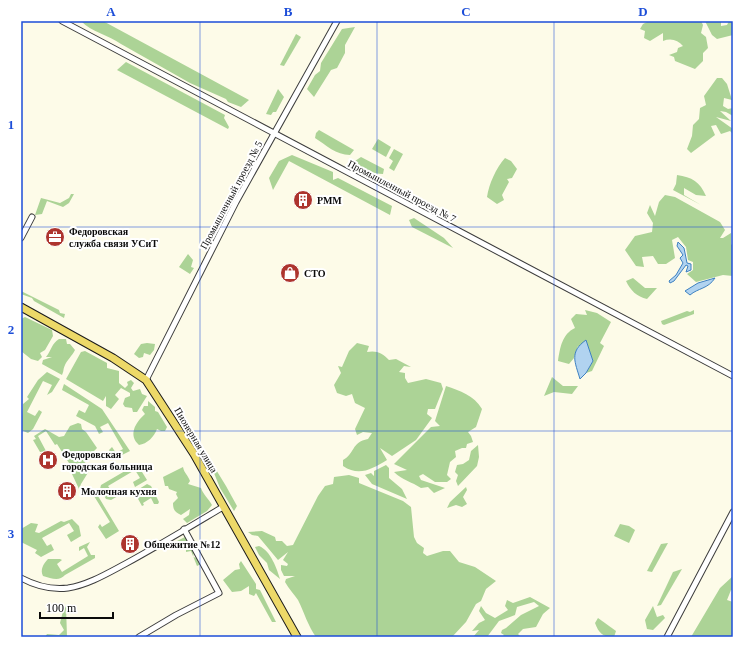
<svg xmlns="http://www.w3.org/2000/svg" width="754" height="658" font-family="'Times New Roman',serif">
	<rect width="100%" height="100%" fill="#fdfbe8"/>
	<g fill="#acd396">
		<path d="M81,21h22l146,79 -8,7 -13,-5 -2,-3 -36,-16 -69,-39c-12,-9 -30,-12 -40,-23z"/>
		<path d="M649,21h52l2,4 -2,8 5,4 2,11 -5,5v8l-8,8 -20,-8 -1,-4 -5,-2 8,-3 1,-4 5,-2c-5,-6 -12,-8 -20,-5v-8l-13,8 -6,-3 1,-7 -5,-2 3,-5z"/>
		<path d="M705,21h16v5l6,-1 2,-4h4v14l-16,4 -5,-4z"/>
		<path d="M355,27l-10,18v8l-8,15 -6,2 -17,27 -7,-8 8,-14 5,-4 1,-8 21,-34z"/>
		<path d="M296,34l5,3 -17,29 -4,-1z"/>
		<path d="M126,62l99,53 -1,3 5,9 -1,2 -111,-59z"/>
		<path d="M717,78h5l5,6 5,16 -8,-2 -1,8 5,3 5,-1v8l-7,-4 -6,-1 11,10 -15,-4 17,12v5l-3,-3 -9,3 -5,-9 -5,1 4,9 -24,18 -4,-4 5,-13 1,-11 6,-6 1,-11 6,-3 -2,-9z"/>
		<path d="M278,89l6,8 -8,15h-3l-2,3 -5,-1z"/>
		<path d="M319,130l35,20 -4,5c-14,0 -24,-10 -35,-17l1,-5z"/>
		<path d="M378,139l13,8 -5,10 -14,-8z"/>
		<path d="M394,149l9,5 -9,17 -5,-3 4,-7 -4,-3z"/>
		<path d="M292,155l41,17v8l5,-2 54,28 -2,9 -101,-54 -16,29 -4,-12 10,-17z"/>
		<path d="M361,157l23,12 -1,5c-10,0 -22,-5 -28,-13z"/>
		<path d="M505,158l6,3 6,8 -5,9 -5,1 2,3 -7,13 2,5 -7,4 -10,-7c2,-13 9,-29 18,-39z"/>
		<path d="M677,175c15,2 23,7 29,21l-10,-1 -12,-7v7l17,10 -28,-15 3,-6z"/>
		<path d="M71,194h3l-5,9 -6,4 -16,-6 -5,13 -7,1 6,-17 19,5 9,-5z"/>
		<path d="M665,195l10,2 45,25 5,8 -5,8h3l8,-5v12l2,-2v33l-10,-1 -27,7 -9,-8 6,-4v-8l-5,-2 -2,-13 -8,-10 -6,3 3,18 -9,6h-8l-5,-8 -11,1 2,10 -8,-1 -11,-16 10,-14 17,-4 1,-9 -6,-10 3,-8 5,11 4,-14z"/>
		<path d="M414,218l30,20 9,10 -41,-21 -3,-7z"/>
		<path d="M188,254l5,6 -2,7 3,1 -4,6 -11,-7z"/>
		<path d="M633,278l12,10h12l-10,11c-10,-2 -17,-9 -21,-18z"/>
		<path d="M21,291l38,19 1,3 5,1 -1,4 -30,-17 -2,-3 -11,-4z"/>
		<path d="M585,310l12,3 14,9 -11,21 4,3 -12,25 -6,2 7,-12 -15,-15 -4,12 -5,6 -11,-3c2,-13 4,-27 17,-33l-4,-9 5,-5 11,1z"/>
		<path d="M694,310v4l-30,11 -2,-1 -1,-3 26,-10 3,1z"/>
		<path d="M25,317l27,13 1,6 -8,14 -5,3 2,4 -4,4 -7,-2 -10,-8v-32z"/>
		<path d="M59,339h7l1,5h3l5,6c-3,6 -8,10 -10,15 -2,4 -1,6 -3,10l-20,-11 1,-4 9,-3h-6c5,-6 6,-14 13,-18z"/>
		<path d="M147,343l8,1 -1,6 -4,5 -6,-2 -1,4 -4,1 -5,-4 7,-10z"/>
		<path d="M357,343l12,3 -2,6c9,-2 16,1 22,8l7,-1 15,8 -7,-1 -5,6 6,1v5l3,5 18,-4 15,4 2,6 -8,20h-7l-1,5 5,4 -16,22 -24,16 -12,-8 7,12c-15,9 -28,17 -44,6v-6c12,-6 8,-18 25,-21l4,-6 -9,-1 -6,3 -2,-6 10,-21 -10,-5 -3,-9 -6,2 -9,-3 -3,-8 7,-12 -3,-7 4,1 7,-16z"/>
		<path d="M85,351l22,12v5l12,3v12l6,5 3,-3 -1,-3 4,-2 3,3 -3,5 2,3 7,-2 2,5 5,2 -10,16h-4l-1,-4 -7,-1 -2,-3 2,-6 5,-2v-3l-9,-5 -6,7 4,4 -8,10 -5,-3v-10l-3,5 -37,-22 15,-27z"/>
		<path d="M47,372l13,7 -8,13 -5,3 5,-10 -9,-4 -16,31 8,4 4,-6 3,2 -9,17 -5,4 -7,-3 2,-26 6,-5 -2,-2 11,-17z"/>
		<path d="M552,377l11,9h15l-6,8 -18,-2 -10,4z"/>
		<path d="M64,384l38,25 28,42 -16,8 -5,-9 3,-3 4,6 7,-4 -15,-26 -8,4 3,5 -4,2 -4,-8 -19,-10 3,-6 6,3 4,-8 -27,-15z"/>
		<path d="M446,386c14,5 28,9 36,23l-6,18 -8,5 3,4 2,6 -6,2 -1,4h-4l-7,3 1,6 -6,5 -3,13 4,4 -4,3h-12l-12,-8 -4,2 2,4 24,8 -11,5 -6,-6 -7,1c-9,-6 -19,-8 -27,-16l13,-2 -13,-6 37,-37 9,-1 -5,-5z"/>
		<path d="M148,401l7,6v4l3,1 9,15 -2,4h-4l-4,-2c-3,8 -10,15 -18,16 -11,-10 -4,-22 6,-31l-3,-4 2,-4h4z"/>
		<path d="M78,423l3,1 1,5 4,3 11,16 -3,3 1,4 -12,9 1,7h5l-8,13 -2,5 -7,-15 2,-3 -17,-27 -2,1 -9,-14 -8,5 8,15 -6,1 -7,-12 3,-1 -2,-3 11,-7 14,8 5,-1 6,-10z"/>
		<path d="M188,424l38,62 11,20 -3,5 -14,-23 -6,-15 -11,-18 -6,-6z"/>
		<path d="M478,445l1,12 -2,9 -19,20 -2,-5 2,-6 -3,-3 2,-7 6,-1 6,-4 2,-9z"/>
		<path d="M137,464l10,16 -12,7 -2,-5 7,-4 -5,-8 -27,16 5,7 4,-2 3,4 -9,5 -5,-1 -6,-10 1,-4z"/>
		<path d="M386,465l3,3v10l13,11 5,10 -35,-15 -7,-9 6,-2 3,3v-5z"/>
		<path d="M183,467c1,6 5,8 7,14l-2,3 13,4c2,6 7,10 11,17l-5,6 -20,12 -4,-4 6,-4 1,-6 -9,6c-6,-3 -8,-5 -8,-12l5,-5 -2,-4 1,-2 -8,-3 -1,-3h-3l-2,-9z"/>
		<path d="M349,475l10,3v5l44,18 8,6 3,30 3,6 7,5 -1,5 4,3 16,-5h7l9,11 16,5 21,14 -10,8 -5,12 -5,3 -10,18 -14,15h-136c-8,-11 -12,-25 -18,-37 -4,-6 -9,-11 -13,-18l1,-3 9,-3h-11l-3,-6v-5l6,1 1,-2 -5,-4 5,-8 -10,8 -20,-24 -6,-1 -4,-3 14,-1 13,6 1,4h6l5,5 6,-1 25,-49 7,-10 8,-2 1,-7z"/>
		<path d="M147,484l4,2 8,16 -1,2h-4l-3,-6 -8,5 1,2 -2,1 -5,-9 2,-8z"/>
		<path d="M466,487l1,3 -4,7 4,7 -5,3 -6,-2 -9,3 3,-6z"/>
		<path d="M94,496h4l21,35 -13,8 -8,-12 2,-3 2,3 8,-5z"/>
		<path d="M72,519l7,7 2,10 -10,6 -4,-7 7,-4 -5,-8 -27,15 5,8 4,-2 3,6 -13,7 -6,-4 2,-3 -16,-8v-13l10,-6 7,1 -3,8 4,1 22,-12 3,1z"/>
		<path d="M620,524l9,2 6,4 -6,13 -15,-7z"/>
		<path d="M185,537l9,15 -1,5 4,1 4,6 -4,2 -6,-15 -5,1v-5l-7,-4 -8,3 -2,-1z"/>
		<path d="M90,542l-3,5 4,8h4v3l-30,17c-6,7 -14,3 -22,1 -3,-6 0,-12 5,-17h12l2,1 -5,4 5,8 26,-16 -4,-8 -5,3v-4z"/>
		<path d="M668,543l-16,29 -5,-1 14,-27z"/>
		<path d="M259,546c12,5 18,23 21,33l-11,-9 -2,-7 -8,-8 -4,-8z"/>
		<path d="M241,561l15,23v5l4,1 16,32h-4l-16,-29 -2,3 -5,-2v-8l-8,5 -9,1 -9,-12 12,-10 5,-1 -1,-5z"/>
		<path d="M682,569l-21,36 -4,1 16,-34z"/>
		<path d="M733,576v15l-2,-1 -4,10 6,2v35h-42l29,-49z"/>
		<path d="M530,597l20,11 -7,6 -7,13 -13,2 -5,5 3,3h-19l2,-2 -3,-2 1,-3 4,-2 15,-13 18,-9 -5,-4 -17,5 -2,8 -16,6 -12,16h-14l6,-7 -7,1 7,-8 6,-3 -6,-9 2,-5 5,7 9,5 13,-8 -3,-4 2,-6 6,3z"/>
		<path d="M66,606l1,31h-22l2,-3 12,1 5,-5 -4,-7 3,-12z"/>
		<path d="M653,606l4,11 6,-2 2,3 -12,12 -6,-1 -2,-9z"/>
		<path d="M598,618l18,13 -2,6c-12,0 -15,-4 -19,-14z"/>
	</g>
	<g fill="#b1d3f0" stroke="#3e81c1">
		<path d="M678,242l6,6 3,15 4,1v6l-5,2 2,-6 -2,-1 -12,16 -4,2 -1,-2 7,-6 7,-12 -3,-5 3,-3 -6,-9z"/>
		<path d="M715,278c-7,11 -17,10 -25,17l-5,-4 13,-8z"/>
		<path d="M586,340l7,21 -7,12 -6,6c-5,-17 -11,-27 6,-39z"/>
	</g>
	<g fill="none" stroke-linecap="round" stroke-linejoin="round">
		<defs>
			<g id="minor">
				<path d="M62,21l671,355"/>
				<path d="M21,238l11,-21"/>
				<path d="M146,380l90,-178 101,-181"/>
				<path d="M21,578c15,8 31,12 47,10 20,-3 40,-15 57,-24 33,-18 66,-38 98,-57"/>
				<path d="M139,637l37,-22 43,-22 -35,-64"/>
				<path d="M667,637l66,-125"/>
			</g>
			<path id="major" d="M21,307l92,51 33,22 48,74 103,183"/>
		</defs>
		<use href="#minor" stroke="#3d3d3d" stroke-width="7"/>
		<use href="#major" stroke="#1b1b1b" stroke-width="9"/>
		<use href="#minor" stroke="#fff" stroke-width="5"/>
		<use href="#major" stroke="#edd968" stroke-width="7"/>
	</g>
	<path fill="none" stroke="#1d4ed8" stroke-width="1" stroke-opacity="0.55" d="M200,21v616M377,21v616M554,21v616M21,227h712M21,431h712"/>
	<defs>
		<symbol id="building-disc" viewBox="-11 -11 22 22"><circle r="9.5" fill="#ad342e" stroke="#fff"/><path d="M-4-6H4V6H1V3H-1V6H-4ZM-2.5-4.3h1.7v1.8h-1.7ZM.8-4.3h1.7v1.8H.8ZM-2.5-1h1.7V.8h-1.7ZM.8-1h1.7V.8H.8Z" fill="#fff"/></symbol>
		<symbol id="office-disc" viewBox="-11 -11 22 22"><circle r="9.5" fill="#ad342e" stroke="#fff"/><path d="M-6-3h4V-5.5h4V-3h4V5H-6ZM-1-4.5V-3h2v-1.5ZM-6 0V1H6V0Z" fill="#fff"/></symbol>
		<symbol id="shop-disc" viewBox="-11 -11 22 22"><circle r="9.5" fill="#ad342e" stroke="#fff"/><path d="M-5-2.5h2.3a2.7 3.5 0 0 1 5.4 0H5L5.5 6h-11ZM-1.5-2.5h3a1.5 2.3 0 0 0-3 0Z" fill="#fff"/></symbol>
		<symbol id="hospital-disc" viewBox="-11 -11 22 22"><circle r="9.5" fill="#ad342e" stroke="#fff"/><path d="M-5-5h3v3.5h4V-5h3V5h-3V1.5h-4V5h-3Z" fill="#fff"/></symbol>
	</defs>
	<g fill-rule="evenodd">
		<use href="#building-disc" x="292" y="189" width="22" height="22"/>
		<use href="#office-disc" x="44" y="226" width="22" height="22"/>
		<use href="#shop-disc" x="279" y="262" width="22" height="22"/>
		<use href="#hospital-disc" x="37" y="449" width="22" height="22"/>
		<use href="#building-disc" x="56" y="480" width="22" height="22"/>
		<use href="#building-disc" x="119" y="533" width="22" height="22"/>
	</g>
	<g text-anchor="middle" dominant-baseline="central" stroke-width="4" stroke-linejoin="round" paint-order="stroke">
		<g font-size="10" fill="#0a0a0a" stroke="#fff">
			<text transform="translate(402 191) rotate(28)">Промышленный проезд № 7</text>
			<text transform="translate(231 195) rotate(-62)">Промышленный проезд № 5</text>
			<text transform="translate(196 440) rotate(59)">Пионерная улица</text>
		</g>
		<g font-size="10" font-weight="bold" fill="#0a0a0a" stroke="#fff" text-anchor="start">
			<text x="317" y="200">РММ</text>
			<text x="69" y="231">Федоровская<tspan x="69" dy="12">служба связи УСиТ</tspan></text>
			<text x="304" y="273">СТО</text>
			<text x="62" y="454">Федоровская<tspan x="62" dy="12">городская больница</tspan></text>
			<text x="81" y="491">Молочная кухня</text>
			<text x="144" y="544">Общежитие №12</text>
		</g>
	</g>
	<rect width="754" height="658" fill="none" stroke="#ffffff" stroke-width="44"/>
	<path d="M40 612v6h73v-6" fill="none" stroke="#0a0a0a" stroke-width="2"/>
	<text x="46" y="612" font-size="12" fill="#0a0a0a" stroke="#ffffff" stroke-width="3" paint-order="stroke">100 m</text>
	<rect x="22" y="22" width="710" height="614" fill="none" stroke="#1d4ed8" stroke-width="1.5"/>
	<g font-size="13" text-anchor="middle" font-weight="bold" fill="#1d4ed8">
		<text x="111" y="16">A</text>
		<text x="288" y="16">B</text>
		<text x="466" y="16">C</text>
		<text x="643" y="16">D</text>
		<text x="11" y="129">1</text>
		<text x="11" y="334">2</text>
		<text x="11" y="538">3</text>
	</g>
</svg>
